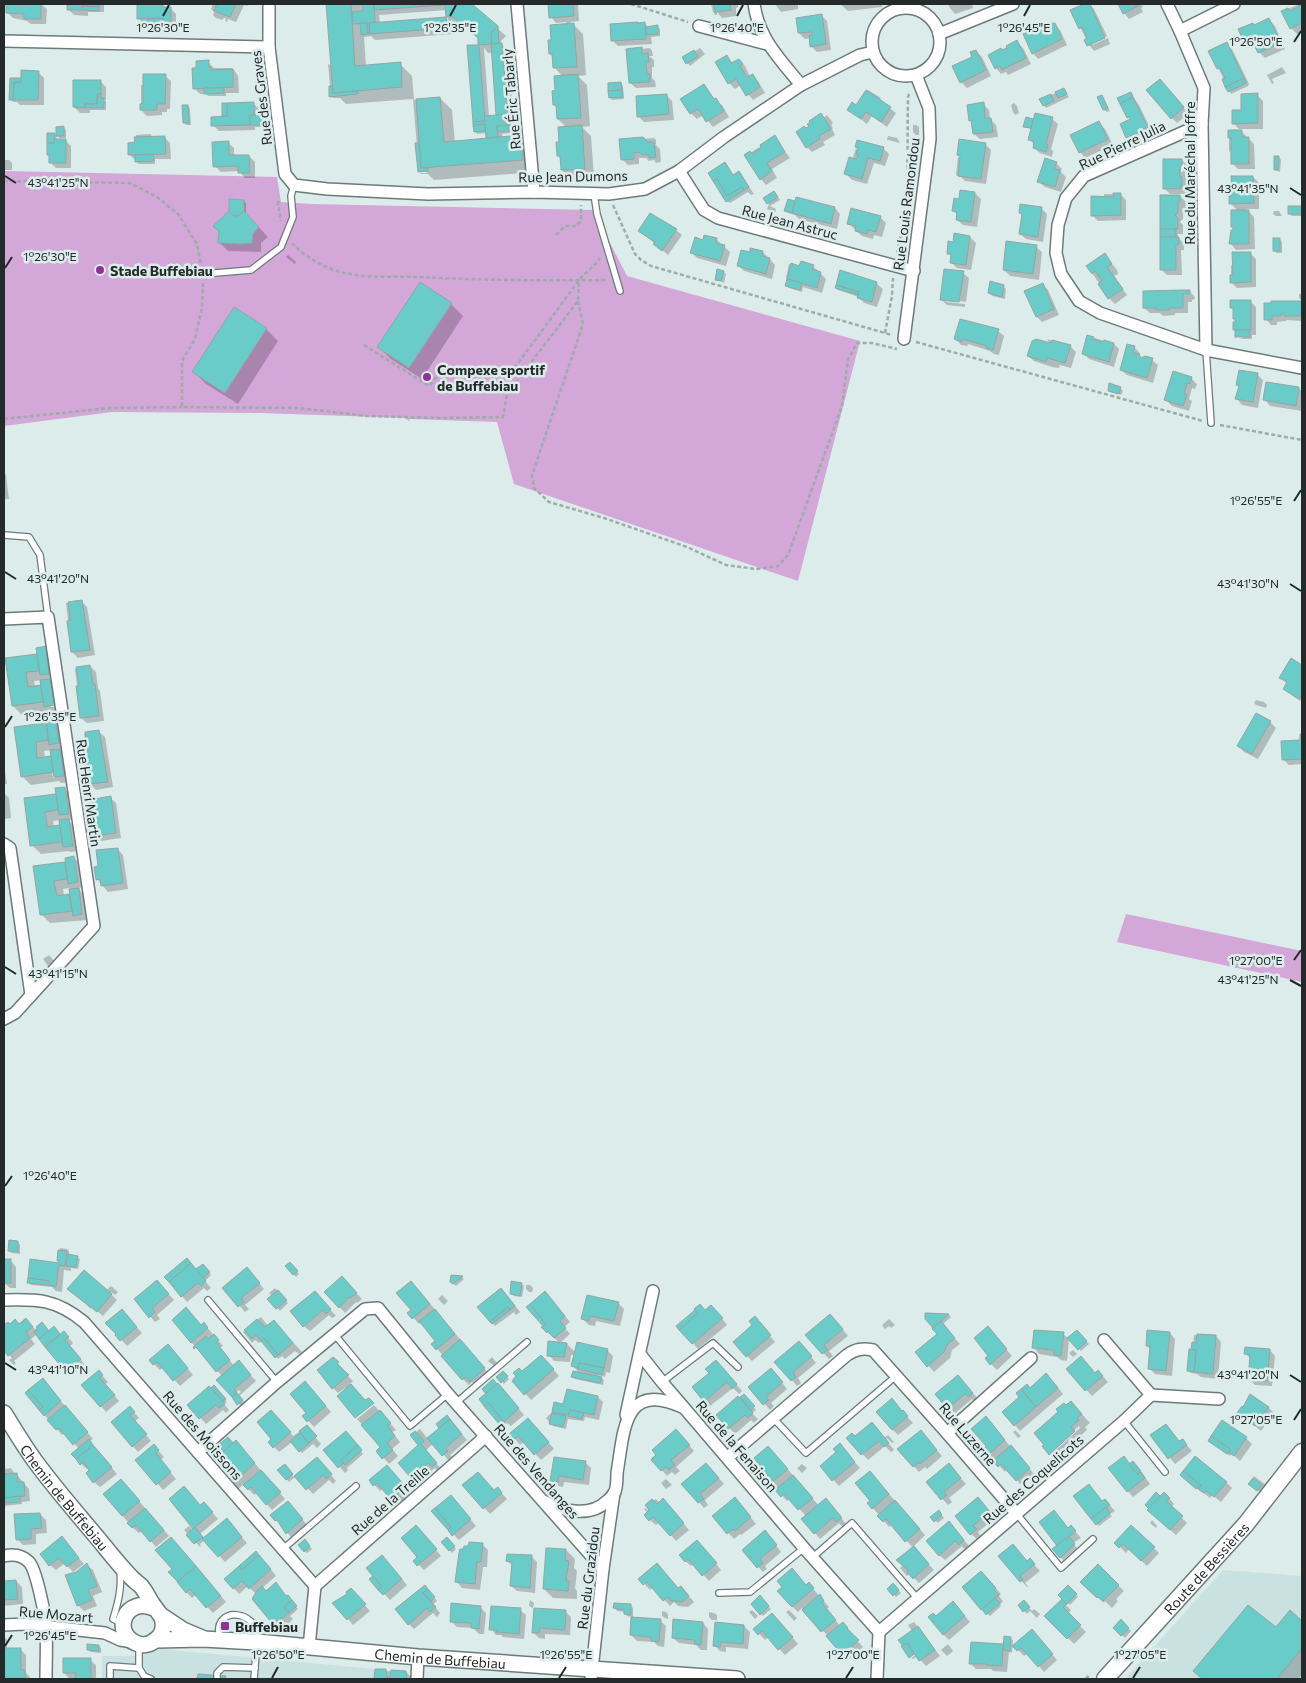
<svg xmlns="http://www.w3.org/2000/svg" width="1306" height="1683" font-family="Commissioner,sans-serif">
	<rect width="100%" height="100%" fill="#dceceb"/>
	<g fill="#c9e2e1">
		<path d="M1223,1570l79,6v103h-177z"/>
		<path d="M161,1649l214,20 -1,10h-272v-23h39z"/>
	</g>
	<g fill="#d3a7d7">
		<path d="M4,171l273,6 4,25 31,2 281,6 34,66 233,65 -62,240 -284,-97 -17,-62 -87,-3 -1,2 -4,-3 -144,-5 -149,-1 -108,14z"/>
		<path d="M1126,914l176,37v31l-185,-40z"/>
	</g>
	<g fill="#0003" fill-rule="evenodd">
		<path d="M8,4h33l6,5 -1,15h-15l-4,-3 -14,-3 -6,-6z"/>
		<path d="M69,4h35v8h-16v4l-14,-1 -5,-5z"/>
		<path d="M138,4h24l5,4 4,1 5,5v13h-6l-3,-3h-2v2h-15l-1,-2h-5l-6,-6z"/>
		<path d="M213,4l5,1 31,-1 -1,2 -4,-1 -8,17 -8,-3 -1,3 -2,-1 1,-3h-2l-2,2 -6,-2 -3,-3 1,-3 -3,-3z"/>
		<path d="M327,4h126l-2,3 2,1 3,-4h14l36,32 -5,5v3l7,6 6,80h-3v3l-9,1 1,4 18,-1 12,12 2,23 -101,8 -6,-6h-7l-1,-1h7l-2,-3 -6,1 -6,-72 -67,5 -6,-6h-7l-2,-2 -3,-32 4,2zM447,10l1,10 -2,-2 -66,5 -1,-8zM451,20l5,5h7l16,14v5l2,2 -13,1 7,84 2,3 10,-1v5l2,2 -34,3 -3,-33 -12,-12 -26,2 -2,-24 -12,-12 -34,2 -2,-29 7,-1 4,4 77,-6zM484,48l4,5h5l5,63 -9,1z"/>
		<path d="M547,4h31l1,17 -9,1v3h4l9,9 3,41 -8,1 9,9 3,41 -8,1 9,9 3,41 -23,2 -9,-9 -1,-11 -3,-3 2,-13 7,-15 -9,-9v-11l-4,-3 2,-13 7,-15 -8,-9 -1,-11 -4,-3 2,-13 16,-16 -2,-3 -10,1 -5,-6 -1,-11z"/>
		<path d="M711,4h27v3l-2,1v8l-14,2 -5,-6v3h-2l-2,-3z"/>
		<path d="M775,4h23v5l-17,3z"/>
		<path d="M840,4h42v3l-34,4z"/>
		<path d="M948,4h24l1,4 -18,6 -5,-6z"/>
		<path d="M1087,4h2l5,5 13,27 -15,7v2l16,-7 2,6 -16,7 -5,-6 -17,-34z"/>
		<path d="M1119,4h22l2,3 -2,1 2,4 -14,7 -5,-6z"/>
		<path d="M1300,4h2v27l-5,3 -6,-6 -8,-17z"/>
		<path d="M821,15l6,6 4,29 -14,2 -6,-6 -1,-8 -5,1 -6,-6z"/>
		<path d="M1269,20l6,6 10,23 -20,9 -6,-6 -4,-7 -4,2 -6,-6 9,-15z"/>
		<path d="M1053,22l7,8 7,15 -29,14 -5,-6 -1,-18 12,-6 -1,-2z"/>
		<path d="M645,24l4,4 8,-1 3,2v7l-9,1 1,7 -34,2 -6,-6z"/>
		<path d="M1017,42l6,6 8,16 -23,11 -2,-3 -5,2 -5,-6 7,-17z"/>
		<path d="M1227,44l5,5 17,35 -1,2 -17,8 -21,-43z"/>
		<path d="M650,48l2,3 1,5h-4l5,4v7h-2v11l3,3 1,6 -20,1 -6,-5 -2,-33z"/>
		<path d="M700,48l5,6 -15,12 -6,-8z"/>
		<path d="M976,51l6,6 9,19 -24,12 -6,-6z"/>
		<path d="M727,57l6,6 6,-3 6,6 5,11 2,-2 6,6 7,12 -12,7 -12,-15 -6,4 -6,-6z"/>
		<path d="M208,62l6,6h17l3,2 4,6 1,17h-13v3h-18l-2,-2h-6l-6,-6 3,-19z"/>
		<path d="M1282,67l4,6 -14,6 2,4 -2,1 -5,-9z"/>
		<path d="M38,72l6,6v27h-24l-3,-3h-4l-2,-3 11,-20z"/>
		<path d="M165,76l6,5 -1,28h-3v3h-5v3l-15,1 -6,-6v-25h3z"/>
		<path d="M101,82l5,5v13h-2l2,1v9h-16v3h-10l-6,-6z"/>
		<path d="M621,84l2,2 1,13 -12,1 -2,-3z"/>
		<path d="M704,85l11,15 7,5 7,12 -16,10 -10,-12 -6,4 -6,-6z"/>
		<path d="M1165,86l24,28 -12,9 -5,-5z"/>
		<path d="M1064,89l5,8 -23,11 -2,-3 -3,-5z"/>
		<path d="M868,90l10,6 3,2 -2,2 17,13 -9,14 -15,-11 -5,8 -19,-15 8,-2z"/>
		<path d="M1130,93l9,12 14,29 -20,9 -6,-6 4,-17 -3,-3z"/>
		<path d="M263,94h3l3,6h-3z"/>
		<path d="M666,95l6,6 2,19 -30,2 -6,-6z"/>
		<path d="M1257,95l6,6v28h-24l-6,-6z"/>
		<path d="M1102,96l8,15 -3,1 -3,-2z"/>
		<path d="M253,103l6,6v7h3l3,3v8h-10v3l-36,1 -6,-6 13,-8 -2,-2z"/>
		<path d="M1014,103l3,3 2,7 -4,2 -2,-3 -2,-7z"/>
		<path d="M983,104l6,6 1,9 6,6 2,12 -18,2 -6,-5 -2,-11 -2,-3z"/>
		<path d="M188,106l2,3 1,16h-5l-2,-3z"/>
		<path d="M827,115l6,8 -2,2 2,3 -1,1 3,6 -12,7 2,3 -13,7 -5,-5 -1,-17z"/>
		<path d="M1052,119l6,5 -7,25 2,2 -1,6 -12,-4 -6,-5 1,-3 -6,-6 3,-9 -7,-4 8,-6 1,2z"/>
		<path d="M1099,123l6,6 8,16 -28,13 -5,-6z"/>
		<path d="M913,125h3l3,2v8h-3l-3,-3z"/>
		<path d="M64,128l2,2v8h-7l-2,-2z"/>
		<path d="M1241,131l13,13 1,25h-17l-6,-6v-9l-3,-3v-14z"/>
		<path d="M54,134l3,2 -1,4 10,1 5,5v22h-15l-6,-6v-6l-2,-2z"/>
		<path d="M150,134l3,3h11l6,6 1,16h-16v5h-16l-10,-10 7,-10v-9z"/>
		<path d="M888,136l9,2 3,5 -12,-3v1l-1,-1z"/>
		<path d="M774,137l16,21 -18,11 5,9 -11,7 -5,-6 -15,-23 13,-9 4,4z"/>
		<path d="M654,138l2,2v4h-1l5,5 1,13 -5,1 -2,-3 -5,1 -3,-3h-7v6l-11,1 -6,-6 -2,-18z"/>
		<path d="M228,143l6,5v8h15l6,6v16h-10l-6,-7 -18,1 -6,-6z"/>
		<path d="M985,144l6,6 -5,34 -21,-3 -5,-5 -1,1 -3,-2 2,-18 4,1 -3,-3z"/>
		<path d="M856,146l27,2 6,6 -4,12 -11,-3 -7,21 -15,-4 -6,-6 10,-14 -3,-3 3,-9 3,2z"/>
		<path d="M1279,157l2,3 -1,12 -5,-2z"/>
		<path d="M4,160h5l3,3v7h-8z"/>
		<path d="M1182,160l6,6v5l-3,1 3,22h-18l-6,-6zM1181,164h3l-1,8h-2z"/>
		<path d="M1056,163l6,6 -1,3 5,5 -5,15 -16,-5 -6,-5z"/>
		<path d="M725,164l9,12 5,-3 5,6 10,15 -3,1 -3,-3 -18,11 -3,-2z"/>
		<path d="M1253,177l6,6v26h-13l8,8 1,32 -19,1 -5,-6 7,-33 -8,-8v-15l3,2z"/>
		<path d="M961,191l14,2 6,6 -4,28 -14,-2 -6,-5v-5l-4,-5 7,-10z"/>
		<path d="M774,192l6,8 -10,6 6,3 -1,4 -8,-4 2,-5 -4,-6z"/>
		<path d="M1104,194h9l2,2 5,-2 6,6v20l-28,1 -6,-6 12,-17z"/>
		<path d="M1161,196h19l6,6v6h-3v11l-3,3 3,3v9h-5v3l6,7v6h-3l1,25h-15l-6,-6z"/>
		<path d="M797,198l38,10 5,6 -3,15 -38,-10 -4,-4 -7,-2 -2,-2 10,-8z"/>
		<path d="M243,201l3,2v11l22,23 -7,6v9l-33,-1 -9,-9 1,-10z"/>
		<path d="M1289,207h13v9h-10l-3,-2z"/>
		<path d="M1041,208l6,6 -4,28 -17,-3 -6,-5 3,-19 -3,-2z"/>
		<path d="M1274,211h5l3,5h-6l-3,-2z"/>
		<path d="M880,217l6,6 -4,14 -8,-2 -1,4 -11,-3 -13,-12z"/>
		<path d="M667,223l15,12 -14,20 -28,-24z"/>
		<path d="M970,237l6,6 -5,27 -14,-2 -6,-6 1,-5 -4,-4 6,-10z"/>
		<path d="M716,239l14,13 -4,14 -29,-8 -5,-5 12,-12z"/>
		<path d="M1280,240l2,2v11h-5l-3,-2z"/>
		<path d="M1036,247l6,5 -3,28 -29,-4 -6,-6z"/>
		<path d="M763,252l12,13 -3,14 -28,-8 -6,-6 13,-12z"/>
		<path d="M1250,253l6,6v28l-19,1 -6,-6v-17l3,2z"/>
		<path d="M288,255l8,7 -1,2 -9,-7z"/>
		<path d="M1105,255l12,15 1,4 -4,2 13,19 -12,9 -6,-6 -21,-31z"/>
		<path d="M789,264l11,3 13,-1 13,13 -4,14 -19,-6 -1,5 -13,-4 -3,-3 2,-5 -2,-2z"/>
		<path d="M724,272l2,2 -2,9 -8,-4z"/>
		<path d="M841,272l36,12 6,5 -6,18 -13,-4 -5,-6 -21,-7 -2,-2z"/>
		<path d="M963,273l6,5 -3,24 -20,-3v3l19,2v3l-18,-2 -6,-6z"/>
		<path d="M1042,284l6,6 11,25 -17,7 -5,-5z"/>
		<path d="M1003,286l3,3 -1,10 -13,-3 -2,-3z"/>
		<path d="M1189,291l6,6v2l-3,1v2h-4v11h-13v2l-12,1 -3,-3h-10l-6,-5z"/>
		<path d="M1299,294h3v7l-3,-3z"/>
		<path d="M1250,301l6,6v28h-4v4h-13l4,-1 -3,-3 -6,-25 -3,-3z"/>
		<path d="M1272,302h30v19l-16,-1v1l-9,1v3h-6l-5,-6z"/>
		<path d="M451,304l12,12 -41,63 -31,-20 -12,-12z"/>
		<path d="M266,329l12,12 -40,63 -32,-20 -12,-12z"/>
		<path d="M998,331l6,5 -5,19 -5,-1 -4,-3 -22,-7 -1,2 -6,-1 -5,-6z"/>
		<path d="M1088,336l26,8 5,5 -5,18 -25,-8 -6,-6z"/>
		<path d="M1047,339l23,7 6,6 -5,16 -11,-3 -1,3 -7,-1 -18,-6 -6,-5 22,-12z"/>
		<path d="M1134,347l6,6 -1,3 3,3 10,1 6,5 -5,18 -26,-8 -6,-5z"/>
		<path d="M1257,374l6,6 -5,28 -16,-3 -5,-6 3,-12 -2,-2z"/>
		<path d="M1191,378l6,6 -2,5 -3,-1 -3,11 3,2 -3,10 -17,-5 -6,-6z"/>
		<path d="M1267,383l32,5 3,4v19l-32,-5 -5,-6z"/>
		<path d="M1120,388l3,3 -2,4 -9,-3z"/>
		<path d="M4,472l2,3 3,24h-5z"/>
		<path d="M81,601l6,6 8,48 -17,3 -6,-6 -6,-49z"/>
		<path d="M45,648l6,6 3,25 -4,1 5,6 3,17 -7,1v3l7,-1 1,5 -37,4 -9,-9 -7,-47 33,-2zM42,680l1,9 -8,-2 -1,-6z"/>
		<path d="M1291,660l11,6v36l-12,-8 -5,-5 2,-5 -6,-7z"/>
		<path d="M90,666l6,6 2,16 2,3 4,30 -17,2 -6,-5 -2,-31 -2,-1 -2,-17z"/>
		<path d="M1256,700l8,2 3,3 -1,3 -10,-3 -2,-2z"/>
		<path d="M1257,714l13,8 6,6 -18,31 -14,-7 -5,-6z"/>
		<path d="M55,718l6,6 3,25 -5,1 6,6 4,26 -8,1 -2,-2 -28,4 -9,-9 -6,-48 30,-4 2,3zM51,750l1,7 -7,1 -1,-7zM51,765h2l2,13h-2z"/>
		<path d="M99,732l6,5 8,50 -17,3 -6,-6 -6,-50z"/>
		<path d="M1301,735h1v29l-13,1 -6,-6 18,-17z"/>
		<path d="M4,765l3,19h-3z"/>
		<path d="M65,789l5,5 4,25 -6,1 6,6 4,25 -8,1 -1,-1 -28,3 -9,-9 -7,-46 30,-4zM61,820l1,6 -8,1 -1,-6z"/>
		<path d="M4,793l5,5 2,20 -7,1z"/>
		<path d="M110,798l6,5 5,35 -20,3 -11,-14 3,-11z"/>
		<path d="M117,849l6,6 5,34 -20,3 -11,-13 3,-12z"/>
		<path d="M74,858l6,5 3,24 -5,1 6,7 4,25 -38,3 -9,-9 -7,-47 31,-4 2,3zM70,888l2,10 -3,-3 -5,1 -1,-7z"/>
		<path d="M49,955l5,6 -6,5 -5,-7z"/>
		<path d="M18,1242l2,3v9l-8,-1 -3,-2z"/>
		<path d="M60,1248l7,1 2,2v4l8,2 3,2 -2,10 -7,-1v3l-7,-1 -2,22 -6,-1 -4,-4 -21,-2 -2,-3 2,-21 29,4 -2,-5z"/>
		<path d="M4,1261h7l5,6v21h-6l-6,-5z"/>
		<path d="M290,1264l9,10 -3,3 -9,-10z"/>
		<path d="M203,1266l8,9 -6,6 6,7 -4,3 -3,-3 -17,14 -5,-6 15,-25z"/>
		<path d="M252,1275l12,14 -19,16 4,4 -4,3 -21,-24z"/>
		<path d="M452,1276l10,1 2,2 -8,7 -5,-4z"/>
		<path d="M348,1284l14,15 -5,4 -1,-1 -11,11 -19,-21z"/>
		<path d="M521,1284l3,2 -2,11 -8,-1 -3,-3z"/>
		<path d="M526,1285h4l3,3 -1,4h-3l-3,-3z"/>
		<path d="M111,1286l7,6 -3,3 -4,-3 -1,1 7,7 -14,16 -11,-9 -1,2 -22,-20 37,2z"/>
		<path d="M162,1287l12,13 -17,15 3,4 -5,3 -19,-22z"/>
		<path d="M275,1288l13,15 -8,8 -11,-12 3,-3 -3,-3z"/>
		<path d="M417,1288l73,87 -14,11 -4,-4 -3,3 -6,-6 -30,-35 4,-3 -16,-19 -2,2 -10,-11 3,-2z"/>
		<path d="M442,1295l6,6 -4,4 -6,-6z"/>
		<path d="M507,1295l13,17 -4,3 -2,-3 -19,14 -16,-19z"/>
		<path d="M320,1298l16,18 -4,2 -3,-3 -19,16 -6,-5z"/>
		<path d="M551,1299l19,23 -6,5 6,7 -10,9 -13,-11z"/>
		<path d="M618,1303l6,6 -4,17 -24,-5 -1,5 -6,-1 -6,-6z"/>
		<path d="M705,1311l12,1 10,13 -29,24 -5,-6z"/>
		<path d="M927,1314l22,1 2,2 -9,8 18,19 -8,6 -2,8 -16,14 -17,-20 22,-18 -13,-15z"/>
		<path d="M127,1316l15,17 -15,13 -10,-11z"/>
		<path d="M261,1317l7,9 11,1 23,25 -3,2 -4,-3 -10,8 -3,-3 -4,3 -16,-18 -3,2 -4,-3 -3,3 -9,-11z"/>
		<path d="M889,1319l6,6 -4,3 -2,-2 -4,3 -3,-4z"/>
		<path d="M26,1320l9,9 7,-5 7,8 5,-4 7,7 3,-2 9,10 -3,3 15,19 -13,11 -35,-42 -6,5 4,5 -21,17 2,2 -2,2 -5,-5 3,-2 -8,-9v-22l4,-3 2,1h10z"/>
		<path d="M836,1321l12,15 -19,15 4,5 -4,3 -22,-24z"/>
		<path d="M204,1324l19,22 -3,2 14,18 10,2 12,13 -17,15 6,7 -4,3 -8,-8 8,-6 -2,-2 -7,6 -10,-20 -31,-34z"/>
		<path d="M760,1324l15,18 -23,19 -5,-5 7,-31z"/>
		<path d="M1077,1331l12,13 -8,7 -12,-13z"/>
		<path d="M1170,1333l5,6 -3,37 -17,-2 -6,-6 2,-18 -4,-4z"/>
		<path d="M993,1334l19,22 -15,14 -6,-6 -1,-8z"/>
		<path d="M1063,1334l6,5 -2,22 -6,-1 -4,-3 -18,-3 -5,-6z"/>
		<path d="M1194,1335l22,1 5,6 -3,37 -17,-2 -4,-3 -6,-1 -3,-2 5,-22z"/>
		<path d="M567,1344l9,9 31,-3 6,6 -3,17 -4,-1 -1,5 -6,-2 5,5 -1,5 -28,-6 -3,-2 7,-4 -6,-7 2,-11h-4l-1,7 -16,-1 -5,-6z"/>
		<path d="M805,1349l11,14 -18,15 3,5 -4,3 -21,-24z"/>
		<path d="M1073,1350l4,4 -4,3 -4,-4z"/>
		<path d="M1270,1350l5,6 -3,30 -17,-1 -6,-6 2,-20 -5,-5z"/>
		<path d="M173,1351l20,24 -13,11 -17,-19 -3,3 -10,-10z"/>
		<path d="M492,1357l5,6 -3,3 -6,-5z"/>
		<path d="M333,1358l10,11 -1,1 11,11 -3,3 7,7 -10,-1 -2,-2 -7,5 -5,-5z"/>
		<path d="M547,1362l12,14 -28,24 -17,-19 8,-8z"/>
		<path d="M722,1367l20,24 -3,3 -6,-6 -23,18 -5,-5z"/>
		<path d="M1068,1369l27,5 3,-3 10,11 -16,14z"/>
		<path d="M99,1372l9,10 -3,2 14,17 -13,11 -23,-27z"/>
		<path d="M503,1372l6,7 -5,5 -6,-7z"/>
		<path d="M776,1375l11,14 -16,14 3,3 -4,4 -20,-23z"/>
		<path d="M1052,1380l11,14 -43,37 -5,-6 15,-36z"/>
		<path d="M963,1382l15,17 -3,3 -3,-3 -18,15 -17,-20z"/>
		<path d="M48,1386l45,53 -4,2 28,33 -17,13 -6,-5 -3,-12 -2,-2 -2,1 -6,-5 -2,-15 -14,-16 -3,2 -22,-25z"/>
		<path d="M214,1387l13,15 -3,2 5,6 -3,3 -3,-3 -17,14 -17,-19z"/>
		<path d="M311,1388l20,24 -17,15 -10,-11 4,-3z"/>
		<path d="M504,1391l20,24 -13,11 -4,-3 -4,3 -2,-2 -14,-30z"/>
		<path d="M744,1395l12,15 -4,3 6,6 -4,4 -3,-3 -16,14 -18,-19z"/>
		<path d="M598,1397l5,5 -4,18 -14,-3 -1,4 -16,-2 -2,10 -13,-3 -7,-8 6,-6 1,1 2,-10 9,2z"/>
		<path d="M892,1400l21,23 -15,12 -6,-6z"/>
		<path d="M374,1405l22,25 -4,2 8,10 -8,7 6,7 -9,8 -11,-13 4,-4 -25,-28z"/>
		<path d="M1268,1407l6,6 -13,18 -22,-18z"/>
		<path d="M130,1408l9,10 -4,3 16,20 -13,11 -25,-30z"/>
		<path d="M1080,1412l10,11 -5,4 2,3 -7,6 3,5 -24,22 -15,-17zM1079,1426l1,2 -28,26 -2,-2z"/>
		<path d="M277,1417l16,19 14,-9 14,17 -4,4 -4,-4 -11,9 -10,-11 -13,10 -9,-10 3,-3z"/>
		<path d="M447,1417l20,23 -17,15 3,3 -4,3 -15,-18 -8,7 15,19 -3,3 -3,-4 -18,14 -5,-5 8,-31 -8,-11 8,-6 8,10 13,-11 -3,-4z"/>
		<path d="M991,1424l44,51 -13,11 -15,-17 -2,3 -21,-23 4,-3z"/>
		<path d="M534,1425l20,24 -13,11 -17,-18 -4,3 -9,-11z"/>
		<path d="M1015,1430l6,6 -3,2 -5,-6z"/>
		<path d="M888,1435l6,7 -2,1 -5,-5 -1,2 8,10 -3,2 -6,-6 -17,14 -20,-22h36z"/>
		<path d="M1152,1436l28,6 2,-2 10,11 -17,13z"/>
		<path d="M682,1437l12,14 -18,16 4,4 -5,4 -3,-3 -5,4 -16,-18z"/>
		<path d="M351,1438l12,16 -16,14 1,2 -3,3 -20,-23z"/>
		<path d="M926,1438l16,18 -15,13 -2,-2 -6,5 -20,-22z"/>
		<path d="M1246,1438l6,6 -12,17 -9,-8 -1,3 -18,-13z"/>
		<path d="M233,1445l9,3 43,51 -13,11 -15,-17 -3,2 -10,-11 -6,5 -6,-6 6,-13z"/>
		<path d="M154,1446l10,11 -4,3 16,19 -13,11 -26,-30z"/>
		<path d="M845,1451l15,17 -21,18 -17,-19z"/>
		<path d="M774,1453l45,53h12l15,18 -3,3 -4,-4 -19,16 -17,-20 3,-3 -16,-17 -3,2 -16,-18 -1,-7z"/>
		<path d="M317,1458l19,23 -3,3 -4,-4 -16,14 -17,-18 -7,6 -10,-12 6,-4 9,11z"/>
		<path d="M555,1458l30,4 6,6 -2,17 -25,-3 -1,5 -5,-1 -6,-5z"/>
		<path d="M802,1464l5,4 -5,5 -5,-5z"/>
		<path d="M1130,1465h6l14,19 -17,13 -5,-6z"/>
		<path d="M11,1468l2,3 1,4h3l12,14 1,12 -8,1v2l-18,2v-37z"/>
		<path d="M712,1470l12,14 -19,16 3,5 -4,3 -21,-24z"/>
		<path d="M954,1471l12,13 -17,14 3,4 -4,3 -20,-22z"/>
		<path d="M392,1472l19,22 -13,11 -15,-17 -3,3 -10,-11z"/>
		<path d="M1254,1476l12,9 -6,7 -10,-8z"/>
		<path d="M875,1478l50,57 -12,12 21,23 -15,13 -9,-9 -3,2 -7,-8 3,-3 10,-17 -21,-24 -3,3 -16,-19 -1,-7z"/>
		<path d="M1184,1478l42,4 6,6 -11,14 -9,-7 -2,3z"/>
		<path d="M666,1479l6,6 -6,4 -5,-6z"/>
		<path d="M464,1485l30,7 4,-3 9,10 -17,15z"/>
		<path d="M126,1486l43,50 -13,11 -14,-16 -3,2 -6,-5 -29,-34z"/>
		<path d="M1156,1494l4,4h9l5,6 -3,3 16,16 -11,12 -21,-19z"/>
		<path d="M735,1498l21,26 -15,11 -1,-1 -6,5 -20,-22z"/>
		<path d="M978,1498l17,20 -17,14 3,4 -4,3 -6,-5z"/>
		<path d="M656,1499l4,4 9,3 20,24 -13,11 -17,-19 -3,3 -6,-5 -2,-7 -4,-4 1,-1 5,4 2,-11z"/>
		<path d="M1105,1500l10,11 -5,3 2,2 -13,10 -2,-2 6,-22z"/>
		<path d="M456,1502l20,24 -17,14 -10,-10z"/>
		<path d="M200,1506l9,3 9,10 -18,15 4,5 28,-13 15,17 -22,19 -20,-22 -5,4 1,2 -1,1 -16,-17 5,-4 4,4z"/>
		<path d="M293,1508l15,18 -16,12 -16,-18z"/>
		<path d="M938,1512l6,6 -6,5 -6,-6z"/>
		<path d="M40,1514l6,6 1,13 -11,1v10l-13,1 -6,-6z"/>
		<path d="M1152,1520l5,6 -1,2 -6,-5z"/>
		<path d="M1131,1526l28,27 -12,13 -18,-17 -3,4 -10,-10z"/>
		<path d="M1071,1527l10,11 -8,5 4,5 -14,12 -9,-10z"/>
		<path d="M955,1529l14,17 -4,4 -3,-4 -17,14 -6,-5z"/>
		<path d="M422,1533l19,23 -17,14 -9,-9 4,-4z"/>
		<path d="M770,1538l11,14 -16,14 2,3 -4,3 -20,-22z"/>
		<path d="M447,1539l9,10 -4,4 -9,-10z"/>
		<path d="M305,1541l7,8 -5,4 -3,-2z"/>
		<path d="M67,1544l17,20 -11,8 -8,-9 -9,7 -6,-5z"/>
		<path d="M482,1544l6,6 -1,17h-4l-3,23 -18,-2 -5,-6z"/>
		<path d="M176,1545l50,57 -13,11 -17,-18 -4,3 -6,-6 -13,-23z"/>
		<path d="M703,1548l18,22 -12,11 -15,-17 -3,2 -6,-5z"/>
		<path d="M566,1550l9,9 -1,9 3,3 -2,17 2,3v8l-24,-1 -9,-9z"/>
		<path d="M999,1556l28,6 3,-2 10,11 -15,12 3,3 -1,1z"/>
		<path d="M532,1557l5,5 -2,31 -18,-2 -6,-5 2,-20 -6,-5z"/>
		<path d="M265,1562l11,14 -14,12 4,4 10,-8 22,25 -8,7 3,3 -7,7 -8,1 -6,-6 -16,-27 -8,-8 -9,8 -13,-15z"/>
		<path d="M387,1562l20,23 -17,15 -19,-20z"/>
		<path d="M87,1565l6,5 9,22 -9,4 4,10 -13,5 -6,-6 -2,-32z"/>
		<path d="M1098,1566l26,25 -8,8 2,2 -6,7 -7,-7 -1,2 -22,-21z"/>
		<path d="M987,1578l14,16 -2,2 4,5 -3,4 1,1 -11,10 -8,-7z"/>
		<path d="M640,1579l39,10 7,4 8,9 -6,5 -10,-1 -4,-4 -4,4 -17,-19 -3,3z"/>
		<path d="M16,1581l6,6 1,17 -19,2v-24z"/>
		<path d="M809,1584l20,23 -2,2 13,17 3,-3 10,11 -1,1 11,12 -14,12 -47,-51 -4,4 -6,-6z"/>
		<path d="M893,1585l8,8 -5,4 -7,-8z"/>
		<path d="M425,1586l12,15 -4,3 7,9 -3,4 -4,-4 -19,16 -5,-5z"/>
		<path d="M1068,1587l10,10 -8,8 -10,-10z"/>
		<path d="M349,1594l7,1 14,16 -17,14 -5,-6z"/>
		<path d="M760,1597l11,12 -8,7 -11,-12z"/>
		<path d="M530,1600l4,3 -1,5 -4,-2z"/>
		<path d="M1062,1601l9,9 -3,4 18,18 -12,12 -28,-28z"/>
		<path d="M1024,1602l8,9 2,-2 6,5 -3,4 -7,-7 -3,3 -8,-9z"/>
		<path d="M631,1606l2,2v10l27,2 6,6 -2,21 -6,-1 -4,-4 -17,-1 -6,-6 1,-18 -5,-1 -2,-4 -8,-1 -2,-3z"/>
		<path d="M480,1607l6,6 -2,21h-5l-6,-6 -16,-1 -6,-6z"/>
		<path d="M959,1609l11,13 -21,18 -5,-5 -8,-18z"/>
		<path d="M520,1610l6,5 -2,24 -21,-2 -2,-2h-5l-5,-6z"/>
		<path d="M752,1610l6,6 -3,3 -6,-7z"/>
		<path d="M789,1610l8,8 -3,3 -8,-9z"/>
		<path d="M662,1611l4,1 2,2v5l-3,-1 -3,-2z"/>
		<path d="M566,1612l5,5 -1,18 -25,-1v5l-6,-1 -6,-6z"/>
		<path d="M709,1612l5,1 3,2v5h-5l-3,-3z"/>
		<path d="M1290,1612l12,10v53l-3,4h-96l-8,-8 81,-42z"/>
		<path d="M778,1620l20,24 -13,11 -17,-18 -3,3 -10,-11z"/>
		<path d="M1121,1621l10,10 -6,7 -11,-10z"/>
		<path d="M914,1622l26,34 -14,10 -9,-10 -4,3 -2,-1 5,-3v-4l-6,5 -6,-8 8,-17 -4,-6z"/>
		<path d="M703,1623l5,6 -1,21h-6l-5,-5 -17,-2 -6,-5z"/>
		<path d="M744,1626l6,6 -2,17 -22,-2v5l-6,-1 -6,-6z"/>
		<path d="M4,1637l3,2v10h13l6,6v18l4,4v2h-26z"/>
		<path d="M1037,1637l20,23 -13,12 -16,-19 -4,3 -10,-10z"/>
		<path d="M1010,1638l3,2 -1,13 -3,-1 -2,20 -14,-1 -2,-2h-15l-5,-5 2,-21 31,3z"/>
		<path d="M948,1644l5,7 -6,5 -6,-6z"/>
		<path d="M99,1646l2,2v5l-10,-1 -3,-2z"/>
		<path d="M90,1660l6,5v14h-26l-6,-6z"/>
		<path d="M376,1670l9,1 2,2v-2l20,2 6,6h-38z"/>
	</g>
	<g fill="#69ccc9" stroke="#95a5a4">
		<path d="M6,4h35v15h-17v-5l-18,-1z"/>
		<path d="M67,4h32v3l-17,-1v4h-15z"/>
		<path d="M137,4h25v3h9v14l-8,1v-4l-26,1z"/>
		<path d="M217,4h19l-6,13 -16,-6z"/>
		<path d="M326,4h25l4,62 46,-4 1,25 -69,6z"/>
		<path d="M363,4h11l1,18 -6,1 1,11h-2l-1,-11 -14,1 -1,-12 11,-1z"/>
		<path d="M374,4h71v1l-71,5z"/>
		<path d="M445,4h27l26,22 -7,7 1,11 -14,1v-7l-25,-21h-7z"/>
		<path d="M548,4h25l1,12 -25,2z"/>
		<path d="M714,4h16l1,6 -16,2z"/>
		<path d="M1084,4h6l15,34 -18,8 -3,-6 3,-2 -5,-11 -3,2 -9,-19z"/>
		<path d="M1118,4h19l1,2 -15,8z"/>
		<path d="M1300,4h2v19l-12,6 -9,-18 7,-3 2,3 10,-5z"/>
		<path d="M82,6l17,1v4l-17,-1z"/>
		<path d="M822,14l4,30 -16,3 -1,-11 3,-1v-3l-14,1 -2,-15z"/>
		<path d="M446,17l1,11 -77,6 -1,-11z"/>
		<path d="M163,18v6h-16v-5z"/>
		<path d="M1269,18l12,25 -23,10 -7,-14 -7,3 -6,-13 15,-6 1,2z"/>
		<path d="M638,22v1l7,-1 1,17 -35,2 -1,-17z"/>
		<path d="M360,23h7l1,11 -7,1z"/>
		<path d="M574,23l3,44 -24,1 -1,-14h-3l-1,-14h3l-1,-15z"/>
		<path d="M1055,23l7,16 -30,15 -9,-20 6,-3 2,3z"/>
		<path d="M658,25v9l-12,1v-8z"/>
		<path d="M498,26l1,17 -7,1 -1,-11z"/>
		<path d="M1017,40l9,18 -24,12 -2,-4 -5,3 -7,-14 13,-7 1,2 5,-2 -1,-2z"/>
		<path d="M1227,42l17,36 -19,9 -3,-8 3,-1 -5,-10 -3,1 -9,-18z"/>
		<path d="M502,43l6,71 -12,1 -5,-71z"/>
		<path d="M467,45h12l6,76 -12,1z"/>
		<path d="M642,47v7l6,-1 1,9h-3v3l1,9h3v8l-21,1 -3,-34z"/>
		<path d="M694,50l4,7 -12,7 -4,-7z"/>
		<path d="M976,50l10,20 -26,13 -8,-17 20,-9 -2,-5z"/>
		<path d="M727,55l4,8 8,-4 4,5 -3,2 7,11 6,-3 7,13 -14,9 -10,-17 -8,5 -13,-22z"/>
		<path d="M209,60v7h2v3l22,-1v18l-40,2 -1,-21h4v-7z"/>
		<path d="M21,70l18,1 -1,29h-25l1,-18h7z"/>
		<path d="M143,74h23l-1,30h-8v6h-17v-6l3,-1z"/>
		<path d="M578,74l3,44 -24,1 -1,-14h-3l-1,-14 3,-1 -1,-14z"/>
		<path d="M10,78h11v4h-7l-1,18h-4z"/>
		<path d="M1244,78l2,5 -18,9 -3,-5z"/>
		<path d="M1160,79l24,28 -13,12 -25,-29z"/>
		<path d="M73,80h28v14h-4v10h-12l-1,4 -11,-1z"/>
		<path d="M621,82l1,8 -14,1v-8z"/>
		<path d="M704,84l10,15 2,-1 8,13 -18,11 -8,-13 -8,5 -10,-15z"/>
		<path d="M329,86h3l1,7 25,-2v3l-29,3z"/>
		<path d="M204,88h20v5l-20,1z"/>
		<path d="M1064,88l3,6 -9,4 -3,-6z"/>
		<path d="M622,90l1,7 -14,1 -1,-7z"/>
		<path d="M866,90l25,17 -10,15 -15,-10 -5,7 -14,-9 5,-8 4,3z"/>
		<path d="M1131,92l2,5 -13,7 -3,-6z"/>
		<path d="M1258,93v30l-26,1v-14h9v-16z"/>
		<path d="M98,94h3v4h3v10h-20l1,-4h12z"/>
		<path d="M667,94l2,20 -32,3 -1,-21z"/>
		<path d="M1051,94l3,7 -11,5 -4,-7z"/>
		<path d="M1102,95l6,13 -5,2 -6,-13z"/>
		<path d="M440,97l4,45 77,-7 2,25 -102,8 -5,-69z"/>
		<path d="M1133,97l15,31 -22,10 -6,-14 10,-5 -1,-2 -2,1 -7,-14z"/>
		<path d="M254,102v14h-4v9l-39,1v-9l16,-1v-13z"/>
		<path d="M984,102l1,16h6l2,14 -20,2 -2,-14 -2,1 -2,-16z"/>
		<rect x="222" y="103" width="5" height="13"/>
		<path d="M182,105h6l1,18h-6z"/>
		<path d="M821,113l10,16 -12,7 1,3 -14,9 -10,-16 8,-6 2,2 3,-2 -2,-2 3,-1 -1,-2z"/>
		<path d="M1035,113l18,4 -7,27 2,1 -2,7 -13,-4 1,-7 -6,-1z"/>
		<path d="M508,114l1,11 -12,1 1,11 -12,1 -1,-14 -12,1v-3l12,-1 -1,-5z"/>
		<path d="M254,115h8l1,10h-13v-9z"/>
		<path d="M1026,117l7,2 -2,9 -8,-1z"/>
		<path d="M1099,121l9,18 -29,14 -9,-18z"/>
		<path d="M485,124v7l-11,1 -1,-7z"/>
		<path d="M509,125v6l-12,1v-6z"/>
		<path d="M582,125l3,44 -24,1 -1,-14h-3l-1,-14h3l-1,-15z"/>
		<path d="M64,126v10h-8v-9z"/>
		<path d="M1228,130h14v7h7v27h-18v-26h-3z"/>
		<path d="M47,133h8l-1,10h-7z"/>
		<path d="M775,135l10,17 -18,11 5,8 -12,9 -16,-25 6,-4 2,3 9,-6 -1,-3z"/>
		<path d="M165,136l1,18 -38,1v-12l7,-1 -1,-5z"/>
		<path d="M643,137l5,5h6l2,15 -7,1v-3h-7l-3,-3 -5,1v6l-13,1 -2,-21z"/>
		<path d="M54,139h12v24h-17v-8h-2v-12h7z"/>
		<path d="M959,139l27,4 -5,36 -23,-3 2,-20 -3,-1z"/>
		<path d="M857,140l27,7 -4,14 -12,-3 -6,21 -18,-5 5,-17 7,2 2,-4 -2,-1 2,-6 -3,-1z"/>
		<path d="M229,141v14h20l1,18h-12v-7l-25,1 -1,-25z"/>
		<path d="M415,143h4l2,25h7v3l-10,1z"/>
		<path d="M153,154l1,7 -19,1v-7z"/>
		<path d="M1274,156h5l-1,14h-4z"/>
		<path d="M1045,158l12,4 -3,7 6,1 -5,17 -18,-5z"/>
		<path d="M1163,159h19v7h-2v11h2v11l-19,1z"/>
		<path d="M725,162l8,13 6,-4 10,16 -5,3 -2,-3 -15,9 -10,-17 -4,2 -5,-8z"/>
		<path d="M1231,176h22l1,27 -25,1v-8h3z"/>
		<path d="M717,179l10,17 15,-9 2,3 -18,12 -13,-21z"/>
		<path d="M960,190l15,2 -4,30 -15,-2 1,-8 -5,-1 2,-13 5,1z"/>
		<path d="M774,191l4,6 -11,7 -4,-6z"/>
		<path d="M1113,193h8v22l-30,1v-20l23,1z"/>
		<path d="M1160,195h20v7l-2,1v10l-3,2 3,3v11h-18z"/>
		<path d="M796,197l39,10 -4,17 -39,-11z"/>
		<path d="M229,199l15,1v11l-6,5h-4l-5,-5z"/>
		<path d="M788,199l7,2 -3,12 -8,-2z"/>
		<path d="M1020,204l22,3 -4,30 -19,-3 3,-20 -3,-1z"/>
		<rect x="1288" y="206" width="14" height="8"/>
		<path d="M851,208l30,8 -5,16 -8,-2 -1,4 -12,-3 1,-5 -9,-2z"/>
		<path d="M1231,210h18v34h-20l2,-14h2v-3h-2z"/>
		<path d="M229,211l5,5h4l6,-5 15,16 -6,7 -1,9 -11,1 -23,-1 1,-11 -6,-6z"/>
		<path d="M650,213l27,16 -15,22 -9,-7 2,-2 -17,-11z"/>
		<rect x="1160" y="229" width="16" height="8"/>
		<path d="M954,233l16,3 -4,29 -16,-2 1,-9h-4l1,-13 5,1z"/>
		<path d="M704,235l13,3 -1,5 9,2 -5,16 -30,-8 5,-16 8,3z"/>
		<path d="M1160,237h19v7l-3,1v25h-16z"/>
		<rect x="1273" y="238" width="7" height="13"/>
		<path d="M1006,241l31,4 -4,29 -30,-4z"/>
		<path d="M750,248l13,3 -1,5 8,2 -4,16 -29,-8 4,-16 9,2z"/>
		<path d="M1232,252h19v30l-21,1v-8h3z"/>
		<path d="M1105,253l7,11 -5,3 16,22 -15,10 -10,-15 4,-3 -7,-10 -3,3 -6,-8z"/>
		<path d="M801,261l13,4 -2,4 9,3 -4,16 -30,-9 4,-16 8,3z"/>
		<path d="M717,269l7,2 -3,10 -6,-1z"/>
		<path d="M944,269l20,2 -5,31 -19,-2z"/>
		<path d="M840,270l37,12 -5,20 -15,-4 2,-6 -23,-7z"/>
		<path d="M787,279l15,4 -2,7 -15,-4z"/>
		<path d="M990,281l14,4 -2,12 -14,-4z"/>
		<path d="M420,282l32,21 -43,65 -32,-21z"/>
		<path d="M1043,283l11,26 -18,8 -12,-26z"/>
		<path d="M836,285l23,7 -1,3 -23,-7z"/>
		<path d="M1183,290h7v4h-7v14h-13v2h-14v-2h-13v-17z"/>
		<path d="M1230,300h21v30h-18v-8h2v-3h-2v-11h-3z"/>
		<path d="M1271,301h31v15h-18v-2h-3v2h-9v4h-8v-17h7z"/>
		<path d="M234,307l33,21 -42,65 -33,-21z"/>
		<path d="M960,319l39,10 -6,21 -7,-2 1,-2 -25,-7 -1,3 -7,-3z"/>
		<rect x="1235" y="330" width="15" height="7"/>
		<path d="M1087,335l7,2 -1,2 10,3 1,-2 10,3 -5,19 -27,-8z"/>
		<path d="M1036,339l15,4 1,-3 19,5 -6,18 -18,-5 -1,4 -19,-6 5,-15z"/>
		<path d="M1127,344l8,2 -2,7 6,1 2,4 4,-2 8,2 -6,20 -27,-8z"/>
		<path d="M1239,370l19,3 -5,29 -18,-3 4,-13 -3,-1z"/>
		<path d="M1173,371l19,6 -2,7 -3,-1 -3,11 3,1 -4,11 -19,-6z"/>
		<path d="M1266,382l33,5 -3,19 -33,-6z"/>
		<path d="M1109,383l12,4 -2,7 -11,-3z"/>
		<path d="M82,600l8,50 -19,2 -4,-31 3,-1 -2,-18z"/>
		<path d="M46,646l3,28 -9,1 -4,-27z"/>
		<path d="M37,654l2,17 -13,1 2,15 13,-2 2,17 -31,4 -7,-48z"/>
		<path d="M1291,658l11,7v29l-3,5 -16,-10 4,-7 -8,-4z"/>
		<path d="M90,665l3,19h2l4,32 -19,2 -4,-32h3l-3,-19z"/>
		<path d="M50,679l4,26 -10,2 -4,-27z"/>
		<path d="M1256,713l15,8 -19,33 -15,-8z"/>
		<path d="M55,716l4,27 -10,2 -3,-27z"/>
		<path d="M46,723l2,17 -12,2 1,16 14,-2 2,16 -32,5 -7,-50z"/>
		<path d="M99,730l9,52 -19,2 -4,-32h3l-3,-20z"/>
		<path d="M1300,734h2v25l-20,1 -1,-19 19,-1z"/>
		<path d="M60,749l4,27 -10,1 -4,-27z"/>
		<path d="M65,787l4,27 -10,1 -4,-27z"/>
		<path d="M56,794l2,16 -13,2 1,6 1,9 13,-2 2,17 -32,4 -6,-48z"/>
		<path d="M111,796l5,37 -22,3 -1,-9 -4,1 -2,-12 4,-1 -2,-15z"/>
		<path d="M69,819l4,27 -10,1 -4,-27z"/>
		<path d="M118,848l5,35 -22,3 -1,-7 -4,1 -2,-13 4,-1 -2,-16z"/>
		<path d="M74,856l4,26 -10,2 -3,-26z"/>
		<path d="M65,862l2,17 -13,2 3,15 12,-2 3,17 -32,4 -7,-49z"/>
		<path d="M79,888l3,26 -9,2 -4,-27z"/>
		<path d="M9,1240l9,1v11l-10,-1z"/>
		<path d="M58,1250l9,1 -2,15 -6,-1 -3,22 -7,-2v-4l-21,-3 2,-19 29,4v-2h-2z"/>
		<path d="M68,1254l10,2 -2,11 -10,-1z"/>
		<path d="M187,1258l4,5 -22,19 -5,-5z"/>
		<rect x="4" y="1259" width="7" height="24"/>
		<path d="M290,1262l8,9 -5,4 -8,-9z"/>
		<path d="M191,1263l15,18 -5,5 -3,-3 -17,14 -12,-15z"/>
		<path d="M203,1264l7,8 -7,6 -7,-9z"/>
		<path d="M247,1267l13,16 -19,15 3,4 -6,5 -16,-19z"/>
		<path d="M84,1270l28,24 -15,18 -30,-23z"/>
		<path d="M451,1275l12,1 -10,8 -3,-2z"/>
		<path d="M342,1276l15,17 -7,5 -1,-1 -10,11 -15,-16z"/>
		<path d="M28,1278l21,3v4l-22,-2z"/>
		<path d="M157,1280l12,14 -17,14 3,4 -6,6 -15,-19z"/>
		<path d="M411,1281l19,23 -18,15 -5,-6 4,-3 -15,-17z"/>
		<path d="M511,1281l11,2 -2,13 -10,-2z"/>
		<path d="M501,1288l14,18 -5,4 -2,-3 -18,15 -13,-15z"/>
		<path d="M278,1290l9,10 -11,9 -9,-10z"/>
		<path d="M315,1291l16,18 -5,5 -3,-4 -20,17 -13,-16z"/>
		<path d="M545,1291l20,25 -5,5 6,7 -12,10 -6,-7 -1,2 -6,-6 5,-3 -16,-20z"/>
		<path d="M587,1295l32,7 -5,19 -24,-5 -1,5 -8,-2z"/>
		<path d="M530,1304l16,20 -3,2 -17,-19z"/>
		<path d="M700,1304l5,6 6,-5 12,13 -31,26 -13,-14 19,-17 -4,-4z"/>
		<path d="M186,1307l15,18 3,-3 4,6 -17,15 -19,-23z"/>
		<path d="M508,1307l2,3 -18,14 -2,-2z"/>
		<path d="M122,1309l15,18 -17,14 -5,-6 1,-1 -11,-11z"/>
		<path d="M435,1309l20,25 -19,16 -5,-6 4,-3 -16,-20z"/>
		<path d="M695,1310l3,3 -19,17 -3,-4z"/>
		<path d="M925,1313l24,1 -16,14 -8,-9z"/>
		<path d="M830,1314l13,15 -19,16 4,5 -6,4 -17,-19z"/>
		<path d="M755,1316l16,19 -25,22 -13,-15 19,-17 -3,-4z"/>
		<path d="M26,1318l7,9 -7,5 4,6 -22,18 -4,-5v-26l4,-3 2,2 5,-5 4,5z"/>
		<path d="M257,1319l8,8 9,-7 19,23 -15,12 -14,-17 -3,3 -5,-6 -4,4 -8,-9z"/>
		<path d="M941,1321l14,17 -8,7 -3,7 -17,15 -12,-15 22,-18 -5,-5z"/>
		<path d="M42,1322l7,9 -10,8 -5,-7 4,-4 -2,-1z"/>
		<path d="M54,1326l6,8 -15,13 -6,-8z"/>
		<path d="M988,1326l19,23 -17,16 -5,-7 3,-2 -14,-18z"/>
		<path d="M1034,1330l30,2 -3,24 -7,-1v-5l-22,-2z"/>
		<path d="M1077,1330l10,11 -9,9 -11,-12z"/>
		<path d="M1147,1330l23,2 -4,39 -18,-2 2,-23h-4z"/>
		<path d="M64,1331l5,6 -4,3 16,19 -16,12 -20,-24z"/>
		<path d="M214,1334l5,6 -3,2 14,18 -14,12 -20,-25 -2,2 -1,-2 13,-11 2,3z"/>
		<path d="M1197,1334l19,1 -3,39 -19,-2 2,-22h-5l1,-8 4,1z"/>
		<path d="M264,1338l14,17 -3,3 -14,-17z"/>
		<path d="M460,1339l25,29 -15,14 -4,-5 -4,3 -21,-24z"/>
		<path d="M548,1341l19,2 -3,14 -17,-1z"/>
		<path d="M799,1341l13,15 -19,16 3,5 -5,4 -17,-19z"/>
		<path d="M577,1342l31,7 -4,19 -25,-5 -1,5 -7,-2z"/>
		<path d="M168,1344l20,24 -15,13 -16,-19 -4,3 -4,-5z"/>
		<path d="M1245,1347l25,2 -3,32 -19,-1 2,-25 -6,-1z"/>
		<path d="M1189,1349l7,1 -2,22 -7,-1z"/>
		<path d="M541,1355l13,14 -30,26 -12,-14 4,-5 -3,-3 6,-5 3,3z"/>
		<path d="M1081,1356l14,17 3,-3 5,6 -18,15 -19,-22z"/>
		<path d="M333,1357l6,5 -2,2 12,11 -17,14 -15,-19z"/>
		<path d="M239,1360l12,15 -17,14 3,4 -5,4 -16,-17z"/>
		<path d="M716,1360l21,24 -5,5 -5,-7 -23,20 -12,-15 17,-14 -4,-4z"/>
		<path d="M579,1363l25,5 -2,7 -24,-6z"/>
		<path d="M771,1368l12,14 -17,15 3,3 -6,5 -15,-18z"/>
		<path d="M99,1370l4,5 -3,3 15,17 -15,12 -19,-22z"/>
		<path d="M503,1371l5,5 -7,7 -5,-6z"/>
		<path d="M573,1371l29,6 -2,6 -29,-6z"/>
		<path d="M1046,1373l12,15 -22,19 -15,-18 6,-5 3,4z"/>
		<path d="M958,1375l15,18 -5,4 -3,-3 -18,15 -12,-15z"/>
		<path d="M43,1378l18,23 -17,15 -5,-6 4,-3 -15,-17z"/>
		<path d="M493,1379l4,5 -11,10 -4,-5z"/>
		<path d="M305,1381l21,25 -19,16 -5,-6 4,-3 -16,-19z"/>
		<path d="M498,1383l21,25 -15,14 -16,-20 -4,4 -5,-7z"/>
		<path d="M351,1384l14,16 4,-2 5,5 -19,15 -18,-22z"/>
		<path d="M214,1385l12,14 -3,2 -12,-13z"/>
		<path d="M209,1386l16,18 -6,4 -3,-3 -17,14 -12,-14z"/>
		<path d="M567,1389l31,7 -4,19 -24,-5 -2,5 -16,-3 2,-10 9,2z"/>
		<path d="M1021,1389l15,18 -22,19 -12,-14 17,-15 -3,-4z"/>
		<path d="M28,1390l15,17 -4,3 -14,-17z"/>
		<path d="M237,1393l6,7 -6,5 -5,-8z"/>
		<path d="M744,1394l11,12 -4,4 -11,-13z"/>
		<path d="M1250,1394l19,13 -14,19 -18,-13 5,-7 1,1z"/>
		<path d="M738,1396l15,17 -5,5 -3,-3 -17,14 -12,-14z"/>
		<path d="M892,1398l10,13 1,-1 5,6 -16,14 -16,-18z"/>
		<path d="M1071,1401l11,13 -5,4 2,2 -8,7 4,4 -26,24 -7,-9 2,-1 -10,-12 24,-21 -2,-3 8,-6 2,2z"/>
		<path d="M488,1402l16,20 -4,3 -16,-19z"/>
		<path d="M65,1405l23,27 -15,13 -14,-17 -3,2 -9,-10z"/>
		<path d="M130,1406l5,6 -5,3 17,19 -15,13 -21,-25z"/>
		<path d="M271,1410l20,22 -18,16 -5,-6 3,-3 -14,-17z"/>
		<path d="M380,1410l11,13 -3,3 7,10 -8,7 6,7 -11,9 -6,-8 4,-4 -19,-22z"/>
		<path d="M570,1410l14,3 -2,6 -14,-3z"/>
		<path d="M552,1413l14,3 -3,11 -14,-3z"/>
		<path d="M447,1415l3,4 -11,9 -3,-4z"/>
		<path d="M986,1416l19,24 -17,15 -5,-6 3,-3 -15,-17z"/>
		<path d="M528,1418l21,24 -15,13 -16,-19 -4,4 -5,-6z"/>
		<path d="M450,1419l12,15 -17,14 3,3 -6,5 -15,-18z"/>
		<path d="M1222,1420l25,17 -13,19 -6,-4 2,-3 -19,-13z"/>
		<path d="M872,1422l17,21 -5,4 -5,-6 -18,14 -15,-17 6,-5 3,3z"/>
		<path d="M1166,1424l13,17 4,-2 4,6 -19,14 -18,-24z"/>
		<path d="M307,1425l10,11 -8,7 -10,-12z"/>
		<path d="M676,1429l14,16 -19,15 4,5 -6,5 -3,-3 -5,4 -10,-11 5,-5 -4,-5z"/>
		<path d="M921,1430l16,20 -17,14 -1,-2 -6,5 -16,-18z"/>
		<path d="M346,1431l12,14 -17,15 3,3 -6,5 -15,-18z"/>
		<path d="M415,1431l9,10 -3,3 16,19 -5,4 -4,-4 -17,15 -13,-15 20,-18 -8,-10z"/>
		<path d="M300,1433l9,10 -10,9 -9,-11z"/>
		<path d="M1211,1436l19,13 -3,5 -19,-13z"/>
		<path d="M228,1437l5,6 -9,9 -6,-7z"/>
		<path d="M89,1439l4,6 -17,14 -5,-5z"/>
		<path d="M236,1440l19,23 -23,21 -5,-6 9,-8 -14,-17z"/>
		<path d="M840,1443l15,19 -23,19 -12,-15 16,-14 -3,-3z"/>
		<path d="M154,1444l5,6 -3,3 15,19 -15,13 -21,-25z"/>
		<path d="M93,1445l19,22 -19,16 -7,-10 3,-3 -6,-8 -3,3 -4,-6z"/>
		<path d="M358,1445l4,5 -17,15 -4,-5z"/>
		<path d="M1011,1445l19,23 -14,13 -15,-17 -3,3 -5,-6z"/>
		<path d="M768,1446l20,23 -18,15 -5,-6 3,-2 -14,-18z"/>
		<path d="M1124,1456l13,18 4,-2 4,6 -18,14 -19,-24z"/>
		<path d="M1195,1456l32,26 -13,15 -8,-6 -2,2 -6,-4 3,-4 -18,-14z"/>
		<path d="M317,1457l15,17 -6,5 -3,-4 -17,15 -12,-14z"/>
		<path d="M554,1457l32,4 -3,19 -24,-4 -1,6 -8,-1z"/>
		<path d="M1133,1461l8,10 -4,3 -8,-10z"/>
		<path d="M706,1463l13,15 -19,16 4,5 -6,4 -17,-19z"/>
		<path d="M949,1463l12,15 -17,14 3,3 -6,5 -15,-18z"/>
		<path d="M285,1464l8,10 -7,6 -9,-10z"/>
		<path d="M387,1465l19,22 -15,13 -14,-17 -4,3 -4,-6z"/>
		<path d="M261,1470l20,22 -15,13 -15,-18 -3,3 -5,-5z"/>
		<path d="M870,1471l19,23 -17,15 -5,-6 3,-2 -15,-18z"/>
		<path d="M1183,1471l18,14 -3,4 -1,-2 -1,2 -16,-14z"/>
		<path d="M478,1472l16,18 4,-3 4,6 -19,16 -21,-24z"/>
		<path d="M17,1473l1,9h6l1,14 -21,2v-24z"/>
		<path d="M793,1475l20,23 -15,12 -14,-16 -3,3 -6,-7z"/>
		<path d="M1253,1478l9,7 -5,6 -9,-7z"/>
		<path d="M121,1479l19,22 -18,15 -19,-22z"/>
		<path d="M1089,1484l13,17 3,-2 5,6 -19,14 -18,-23z"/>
		<path d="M184,1486l16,19 4,-3 9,10 -20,17 -24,-30z"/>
		<path d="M1156,1492l4,4 -11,13 -4,-4z"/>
		<path d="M1164,1492l6,6 -4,3 17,15 -13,14 -23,-20z"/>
		<path d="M451,1495l20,24 -19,17 -4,-6 3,-3 -16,-19z"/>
		<path d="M20,1496v6l-16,1v-5z"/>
		<path d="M735,1497l16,20 -16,14 -2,-2 -6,5 -15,-18z"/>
		<path d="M978,1497l12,15 -17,14 4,3 -7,6 -15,-19z"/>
		<path d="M663,1498l21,25 -14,13 -17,-19 -4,4 -5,-6 5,-5 -4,-5 7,-6 5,5z"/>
		<path d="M826,1498l16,20 -6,4 -3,-4 -19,16 -13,-15z"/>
		<path d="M895,1500l25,29 -15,13 -19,-23 -3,3 -6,-6z"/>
		<path d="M288,1501l15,18 -17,15 -9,-14 -2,1 -5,-6z"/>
		<path d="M1106,1507l4,6 -14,12 -5,-6z"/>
		<path d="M145,1508l19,22 -14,12 -14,-17 -4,3 -5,-5z"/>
		<path d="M435,1508l16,19 -3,3 -17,-19z"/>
		<path d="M939,1510l3,5 -8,7 -4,-5z"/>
		<path d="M1054,1510l14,18 3,-3 5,6 -19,15 -18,-24z"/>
		<path d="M40,1513l2,15 -11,1v10l-15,1 -2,-26z"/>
		<path d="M227,1518l15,19 -24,20 -16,-18z"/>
		<path d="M949,1521l15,19 -5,5 -4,-4 -16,15 -13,-15z"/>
		<path d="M416,1525l21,24 -20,17 -4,-5 4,-4 -16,-19z"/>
		<path d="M1131,1525l24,22 -14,14 -18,-17 -4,4 -5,-5z"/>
		<path d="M195,1527l8,10 -9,7 -8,-9z"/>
		<path d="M765,1530l12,15 -17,14 3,4 -6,5 -15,-18z"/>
		<path d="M62,1536l17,22 -12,9 -8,-9 -10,8 -9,-12z"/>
		<path d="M1069,1536l6,8 -15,14 -8,-9z"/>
		<path d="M171,1537l25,29 -18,16 -10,-10 4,-3 -17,-19z"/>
		<path d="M447,1537l8,9 -6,5 -8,-9z"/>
		<path d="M305,1539l5,7 -6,6 -6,-7z"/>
		<path d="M697,1540l20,23 -15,13 -14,-17 -3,3 -6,-7z"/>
		<path d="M469,1542l14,1 -2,19h-4l-2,22 -20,-2 4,-29 1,-4h3l1,-3h4z"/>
		<path d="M1013,1544l14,17 3,-3 5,6 -15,12 3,4 -3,2 -22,-26z"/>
		<path d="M914,1546l15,18 -16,15 -6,-7 1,-2 -12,-10z"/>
		<path d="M546,1548l20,1 -1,11 4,1 -3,19 3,1 -1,10 -25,-2z"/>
		<path d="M256,1551l3,4 -17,15 -3,-4z"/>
		<path d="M507,1554l25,1 -2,33 -20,-2 2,-24 -6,-1z"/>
		<path d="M259,1555l12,14 -22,20 -7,-8 -9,8 -9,-10 15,-13 3,4z"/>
		<path d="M382,1555l20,24 -19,16 -5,-5 4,-3 -16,-19z"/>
		<path d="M87,1563l10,23 -9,4 4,10 -15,6 -12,-31 11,-3z"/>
		<path d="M657,1563l21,25 3,-2 8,10 -7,6 -11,-1 -3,-4 -5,4 -16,-19 -4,3 -5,-6z"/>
		<path d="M1098,1564l21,21 -16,16 -5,-4 -1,1 -17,-16z"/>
		<path d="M196,1566l25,30 -15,12 -16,-19 -4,4 -9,-11z"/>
		<path d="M792,1568l14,17 3,-3 5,6 -22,19 -15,-16 5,-4 -5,-6z"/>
		<path d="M981,1571l15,17 -2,2 5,5 -18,15 -19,-23z"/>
		<path d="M373,1576l9,11 -4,3 -9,-11z"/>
		<path d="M16,1580l2,19 -14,1v-19z"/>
		<path d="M276,1582l10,14 2,-1 4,5 -8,7 5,6 -9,7 -9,2 -19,-23 4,-7 6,-6 4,5z"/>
		<path d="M893,1583l6,7 -6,6 -6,-7z"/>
		<path d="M425,1585l3,4 -5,4 13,14 -6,5 -3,-4 -19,17 -13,-16z"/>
		<path d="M1068,1585l9,9 -10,10 -9,-9z"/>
		<path d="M351,1588l15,16 -19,16 -15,-17 15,-9 -1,-2z"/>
		<path d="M428,1589l7,8 -4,4 -8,-8z"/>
		<path d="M820,1594l4,7 -2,2 14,17 -15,12 -19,-22z"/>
		<path d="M760,1595l9,11 -9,9 -9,-11z"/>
		<path d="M995,1598l5,5 -14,12 -4,-6z"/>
		<path d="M1062,1599l5,5 -4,3 18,18 -14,14 -23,-23z"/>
		<path d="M292,1600l5,6 -8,7 -5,-6z"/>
		<path d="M1024,1600l6,7 -7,5 -5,-7z"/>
		<path d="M953,1601l12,15 -22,19 -15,-18 5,-4 3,3z"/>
		<path d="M451,1603l30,3 -2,23 -8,-1v-5l-21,-1z"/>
		<path d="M614,1603l17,1v11l-7,-1v-4l-11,-2z"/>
		<path d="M1248,1605l28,22 14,-17 12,11v27l-25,31h-75l-9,-8z"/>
		<path d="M491,1606l30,2 -2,26 -23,-2 1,-2h-8z"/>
		<path d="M534,1608l32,2 -1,20 -25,-2 -1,5h-7z"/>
		<path d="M772,1613l21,24 -15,13 -16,-19 -4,4 -5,-6z"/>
		<path d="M631,1617l30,2 -2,23 -8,-1v-4l-21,-2z"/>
		<path d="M673,1619l30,3 -2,23 -7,-1 1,-4 -23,-2z"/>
		<path d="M1121,1619l8,9 -8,8 -8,-8z"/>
		<path d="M715,1622l29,3 -1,19 -22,-2 -1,5 -7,-1z"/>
		<path d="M843,1622l5,6 -1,1 12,11 -17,15 -16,-19z"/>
		<path d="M918,1626l17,24 -16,11 -12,-18 -4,3 -5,-6z"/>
		<path d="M1032,1629l21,25 -15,13 -17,-19 -4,3 -5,-5z"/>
		<path d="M1004,1636l7,1 -1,14 -7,-1z"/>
		<path d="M971,1642l32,2 -1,22 -16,-1v-1h-17z"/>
		<path d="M907,1643l7,11 -5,4 -8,-12z"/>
		<path d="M87,1644l12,1v6l-12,-1z"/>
		<path d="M4,1648h17v22h4v8h-21z"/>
		<path d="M63,1658h28v21h-16l1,-6h-13z"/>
		<path d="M375,1669h11l1,8h3l1,-7 15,1 1,8h-33z"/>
		<path d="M198,1674l28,2 -1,3h-28z"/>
	</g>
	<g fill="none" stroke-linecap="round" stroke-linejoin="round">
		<defs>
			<g id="service">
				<path d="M594,194l3,20 23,77"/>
				<path d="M203,274l48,-4 30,-23 12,-30 -2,-21 3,-11"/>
				<path d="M1206,350l5,73"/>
				<path d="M4,535l25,2 11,18 8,62"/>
				<path d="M208,1300l69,82"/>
				<path d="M335,1335l75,91 38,-32"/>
				<path d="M662,1382l51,-39 25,24"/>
				<path d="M457,1402l70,-60"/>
				<path d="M774,1419l32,34 90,-77"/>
				<path d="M1124,1421l41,51"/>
				<path d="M1016,1513l45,55 32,-29"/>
				<path d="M283,1549l73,-63"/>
				<path d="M813,1557l39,-34 66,76"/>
				<path d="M120,1570c2,18 -2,33 -7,49l10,5"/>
				<path d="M719,1593l31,-1 54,-44"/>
				<path d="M220,1638c-5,-16 6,-27 22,-22 7,2 12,8 16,13l-4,50"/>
				<path d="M139,1668l5,8 7,3"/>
				<path d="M110,1679v-13l29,2v-22"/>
				<path d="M217,1679v-6l6,-6 32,1"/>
			</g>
			<g id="minor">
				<path d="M269,4v43l16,127 9,11 33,4 101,5 106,-2 75,2 36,-5 34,-18 45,-34 77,-52 59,-30 13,-3"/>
				<path d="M517,4l17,188"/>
				<path d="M754,4c5,35 25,54 47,81"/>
				<path d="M1167,4l13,27 24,57 -2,36 4,226"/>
				<circle cx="906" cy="42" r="34"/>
				<path d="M699,26l68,18"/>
				<path d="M1180,31l54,-27"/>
				<path d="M939,34l74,-30"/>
				<path d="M4,41l265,6"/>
				<path d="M1202,124l-118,52 -18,22 -8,27 -2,28 5,21 18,27 21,12 106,37 96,18"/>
				<path d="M679,171l25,39 14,8 196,53"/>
				<path d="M904,339l26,-200 -1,-31 -13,-33"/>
				<path d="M4,619l44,-2 46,309 -79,87 -11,6"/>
				<path d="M4,844l6,4 21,147"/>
				<path d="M4,1300c34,-1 52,-1 80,22l231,264 -6,61"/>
				<path d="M640,1354l22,28 142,166 75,84 -2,47"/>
				<path d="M1151,1395l68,4"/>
				<path d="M626,1415l27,-124"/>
				<path d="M947,1433l84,-75"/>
				<path d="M198,1452l79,-70 88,-73 13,-1 70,86 155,175"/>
				<path d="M728,1457l119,-102c9,-6 15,-7 26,-5l74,83 69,80"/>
				<path d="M546,1502c19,10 45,15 61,-1 3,-2 6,-6 8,-9 2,-6 2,-13 2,-19 7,-41 6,-93 65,-66"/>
				<path d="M4,1556c9,-2 18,-1 25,6 7,7 17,55 17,67 1,16 0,33 0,50"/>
				<path d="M315,1586l171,-150"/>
				<path d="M4,1625l20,-1 81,9 15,7 13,2"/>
				<path d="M879,1632l245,-211 27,-26 -47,-55"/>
				<path d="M417,1679l1,-22"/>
				<path d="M591,1679l12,-110 11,-76"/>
			</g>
			<g id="tertiary">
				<path id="s1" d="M4,1413c10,16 20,33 31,48 22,30 47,58 70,86 8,10 16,20 25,29 3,4 8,7 11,10 5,6 8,13 12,19 3,4 7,9 9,13 3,9 0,18 -8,23 -5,4 -12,5 -18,2 -25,-10 -11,-49 20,-34"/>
				<path d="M162,1616l21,14 19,8"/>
				<path id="s2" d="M156,1640l47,-1 54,3 161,15 319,22"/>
			</g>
			<g id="secondary">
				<path id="s3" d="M1105,1679l141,-155 56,-72"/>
			</g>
		</defs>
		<use href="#service" stroke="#6c7b7a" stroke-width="8"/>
		<use href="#minor" stroke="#6c7b7a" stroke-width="14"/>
		<use href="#tertiary" stroke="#6c7b7a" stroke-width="18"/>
		<use href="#secondary" stroke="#6c7b7a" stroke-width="19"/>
		<g stroke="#9eabaa" stroke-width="2.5" stroke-dasharray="4 2.5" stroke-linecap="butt">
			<path d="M631,4l57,18"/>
			<path d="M4,181l126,2 27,14 21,17 19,30 4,21"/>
			<path d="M279,201l-1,2 3,18"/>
			<path d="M613,205l22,49 6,6 10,6 241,69"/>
			<path d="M556,235l9,-9h11l5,-5v-16"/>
			<path d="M292,243c10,12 30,23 45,28 25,8 54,5 80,6 63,3 127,4 191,3"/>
			<path d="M897,253c13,-51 10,-105 11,-156l2,-5"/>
			<path d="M203,283l-1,25 -7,31 -13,22v46l117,1 68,8 73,2 63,-1 4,-23 71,-93 1,-21"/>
			<path d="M578,301l5,23 -51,151 2,13 15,14 55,16 83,29 39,18 30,4 22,-3 10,-11 54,-149 6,-47 9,-16h15l25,6"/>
			<path d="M885,333l7,-37 1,-18"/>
			<path d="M916,342l287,79"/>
			<path d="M364,345l65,41 11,-13 17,2 52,-5 7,-4 63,-86c7,-8 15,-13 21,-22"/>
			<path d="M4,419l105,-11 73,-1"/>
			<path d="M1220,425l82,15"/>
			<path d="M1086,1679l4,-5"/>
		</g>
		<use href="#service" stroke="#fff" stroke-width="5.5"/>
		<use href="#minor" stroke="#fff" stroke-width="11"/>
		<use href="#tertiary" stroke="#fff" stroke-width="15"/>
		<use href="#secondary" stroke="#fff" stroke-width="16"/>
	</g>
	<path fill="none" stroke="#242a2a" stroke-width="2" d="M163,16l6,-11M450,16l6,-11M737,16l6,-11M1024,16l6,-11M1294,42l7,-11M5,176l11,7M1290,188l11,7M5,268l7,-11M1294,501l7,-11M5,572l11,7M1290,584l11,7M5,727l7,-11M1294,960l7,-10M5,967l11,7M1290,980l11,6M5,1186l7,-10M5,1363l11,7M1290,1375l11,7M1294,1420l7,-11M5,1646l7,-11M272,1678l6,-11M559,1678l7,-11M846,1678l7,-11M1133,1678l7,-11"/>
	<g fill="#90319a" stroke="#dceceb" stroke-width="2">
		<circle cx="100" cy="270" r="5"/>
		<circle cx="427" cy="377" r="5"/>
		<rect x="220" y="1621" width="10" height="10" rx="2.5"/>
	</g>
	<g text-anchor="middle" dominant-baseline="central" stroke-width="5" stroke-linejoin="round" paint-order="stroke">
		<g font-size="14" fill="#242a2a" stroke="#dceceb">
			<text transform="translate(261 98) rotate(-97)">Rue des Graves</text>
			<text transform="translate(511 99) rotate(-95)">Rue Éric Tabarly</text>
			<text transform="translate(1122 145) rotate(-26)">Rue Pierre Julia</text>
			<text transform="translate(1189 173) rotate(-90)">Rue du Maréchal Joffre</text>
			<text transform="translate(573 176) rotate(-1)">Rue Jean Dumons</text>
			<text transform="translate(906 204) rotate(-83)">Rue Louis Ramondou</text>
			<text transform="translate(790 222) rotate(15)">Rue Jean Astruc</text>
			<text transform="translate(89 793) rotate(82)">Rue Henri Martin</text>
			<text transform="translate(968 1434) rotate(49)">Rue Luzerne</text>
			<text transform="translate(203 1435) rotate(49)">Rue des Moissons</text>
			<text transform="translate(737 1446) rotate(49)">Rue de la Fenaison</text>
			<text transform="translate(537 1471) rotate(49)">Rue des Vendanges</text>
			<text transform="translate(1033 1479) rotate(-41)">Rue des Coquelicots</text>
			<text stroke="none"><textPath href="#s1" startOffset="104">Chemin de Buffebiau</textPath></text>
			<text transform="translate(390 1500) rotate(-41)">Rue de la Treille</text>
			<text stroke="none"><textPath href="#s3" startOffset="150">Route de Bessières</textPath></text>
			<text transform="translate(588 1578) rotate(-83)">Rue du Grazidou</text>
			<text transform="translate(56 1614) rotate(5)">Rue Mozart</text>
			<text stroke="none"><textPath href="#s2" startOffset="285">Chemin de Buffebiau</textPath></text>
		</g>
		<g font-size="14" font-weight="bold" fill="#242a2a" stroke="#dceceb" text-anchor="start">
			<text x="110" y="270">Stade Buffebiau</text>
			<text x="437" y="369">Compexe sportif<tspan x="437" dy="16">de Buffebiau</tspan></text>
			<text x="235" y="1626">Buffebiau</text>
		</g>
	</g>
	<g font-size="12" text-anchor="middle" fill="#242a2a" stroke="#dceceb" stroke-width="5" stroke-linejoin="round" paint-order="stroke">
		<text x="163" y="32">1°26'30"E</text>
		<text x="450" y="32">1°26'35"E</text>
		<text x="737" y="32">1°26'40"E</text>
		<text x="1024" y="32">1°26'45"E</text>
		<text x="1256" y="46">1°26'50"E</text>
		<text x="58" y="187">43°41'25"N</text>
		<text x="1248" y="193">43°41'35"N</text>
		<text x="50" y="261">1°26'30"E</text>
		<text x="1256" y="505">1°26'55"E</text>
		<text x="58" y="583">43°41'20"N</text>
		<text x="1248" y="588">43°41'30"N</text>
		<text x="50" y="721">1°26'35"E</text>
		<text x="1256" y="965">1°27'00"E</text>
		<text x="58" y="978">43°41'15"N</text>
		<text x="1248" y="984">43°41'25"N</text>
		<text x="50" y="1180">1°26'40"E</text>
		<text x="58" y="1374">43°41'10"N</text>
		<text x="1248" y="1379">43°41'20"N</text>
		<text x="1256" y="1424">1°27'05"E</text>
		<text x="50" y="1640">1°26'45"E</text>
		<text x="278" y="1659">1°26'50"E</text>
		<text x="566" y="1659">1°26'55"E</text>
		<text x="853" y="1659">1°27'00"E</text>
		<text x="1140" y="1659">1°27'05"E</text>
	</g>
	<rect width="1306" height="1683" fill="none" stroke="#242a2a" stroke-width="10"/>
</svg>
